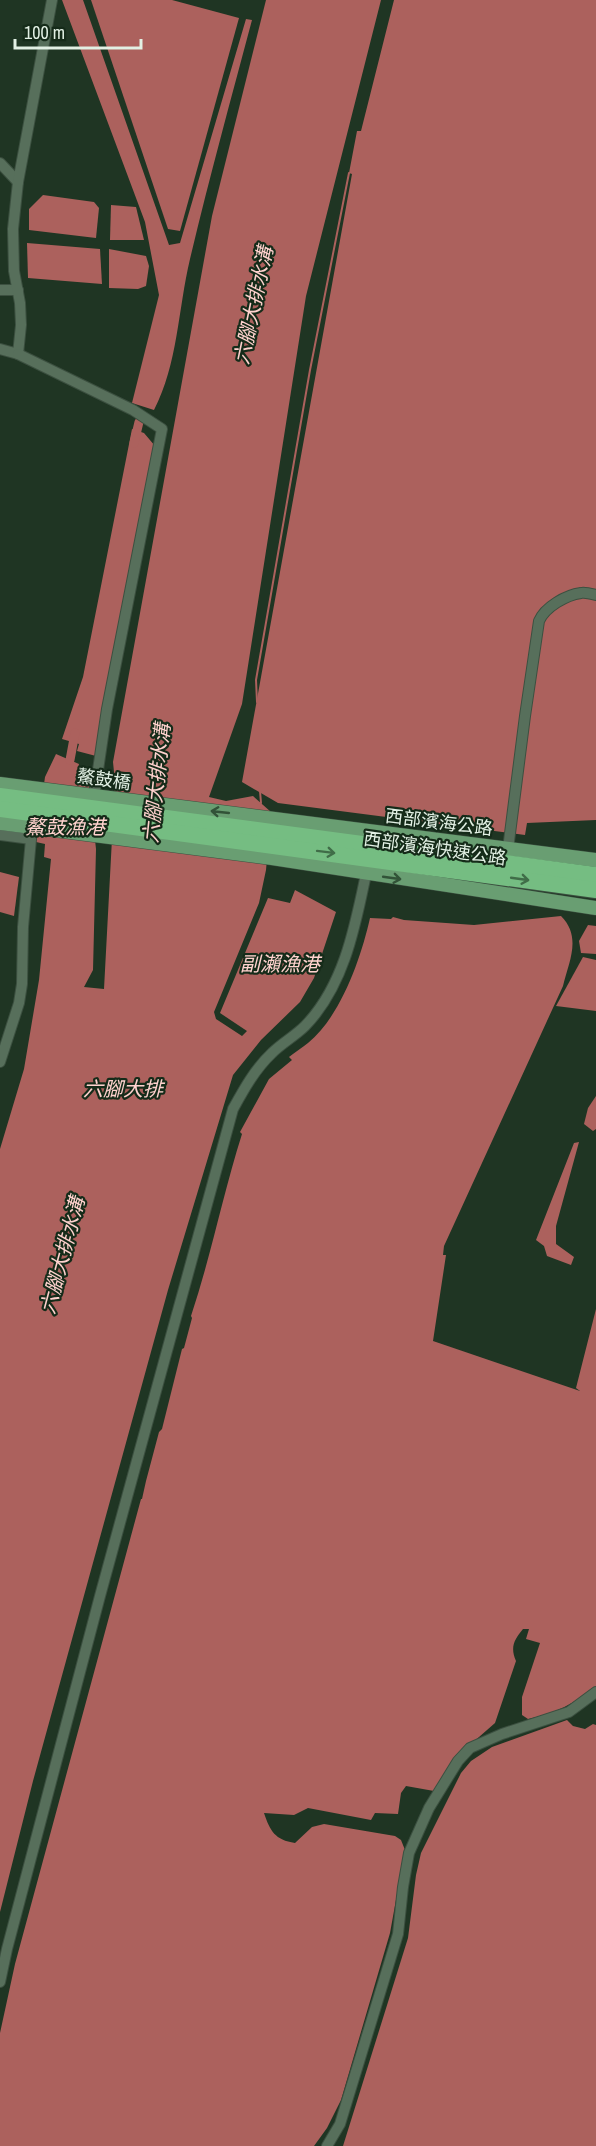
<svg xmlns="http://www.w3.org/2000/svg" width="596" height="2146" font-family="'Archivo Narrow','Noto Sans TC',sans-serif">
	<rect width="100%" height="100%" fill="#1f3523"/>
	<g fill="#ac615d">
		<path d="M62,0h21l86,245 11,-2 66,-224 6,1c-21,79 -43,159 -62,239 -12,50 -12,105 -36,151l-22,-7 27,-108 -14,-73z"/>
		<path d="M91,0h81l67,18 -59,213 -12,-2z"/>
		<path d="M266,0h115l-75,296 -64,408 -33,93 17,4 27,-5 18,16 -5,58 -7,33 -45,109 2,7 26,17 5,-5 -27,-18 48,-115 22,5 5,-13 41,22 -22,66 -14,24 -39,38 -28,35 -65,215 -135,491 -33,131v-763l24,-80 15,-89 12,-121 -7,-2 1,-13 -9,-2 9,-65 11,-23 23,10 -4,19 14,3 7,63 -3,121 -9,17 20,2 11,-207 -2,-20 99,-546z"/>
		<path d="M394,0h202v820l-69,3 -2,12 -247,-32 -36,-21 110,-608 -3,-1 8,-42h4z"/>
		<path d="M43,195l51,7 5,6 -3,30 -67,-8v-21z"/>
		<path d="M111,205l25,2 8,33h-34z"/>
		<path d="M27,243l73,6 2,35 -74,-6z"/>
		<path d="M109,249l37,7 3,10 -3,20 -8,3 -29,-1z"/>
		<path d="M132,429l12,4 11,13 -59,310 -19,-5 2,-7 -17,-5 21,-62z"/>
		<path d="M0,872l19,5 -5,39 -14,-4z"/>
		<path d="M561,916c21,21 8,45 2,70l-119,260 -1,9h3l-13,86 147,50 -4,-3 20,-79v378c-21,16 -42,27 -68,32l-6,-4v-18l18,-54 -14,-4 3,-10h-6c-9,11 -13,18 -7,32l-21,62 -32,28 -29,40 -28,-5 -5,7 -3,21 -23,-1 -4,7 -63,-12 -14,7 -30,-2c6,18 11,27 31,30l17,-16 12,-3 71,12 6,4 4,10 -15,83 -49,167 -14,28 -13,18h-314v-113l15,-69 126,-465h1l4,-18 13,-49 3,-3 20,-80 2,-1 8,-30 -1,-2c20,-60 32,-122 51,-182l-2,-2 29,-53 23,-19 -3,-3c6,-5 13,-9 19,-14 33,-27 53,-85 62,-125l21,1 2,-2 11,3 70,5z"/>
		<path d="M588,925l8,1v28l-15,-1 -2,-12z"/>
		<path d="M583,957l13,3v51l-40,-5z"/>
		<path d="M596,1096v33l-3,2 -9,-7 4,-16z"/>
		<path d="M579,1142l-23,84v18l18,13 -3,8 -24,-9 -3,-10 -8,-6 38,-97z"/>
		<path d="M567,1720l6,6 12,3 8,-5 3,1v421h-253l65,-208 8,-63 5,-22 40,-80 10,-12 21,-14z"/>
	</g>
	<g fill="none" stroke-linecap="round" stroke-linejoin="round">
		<g stroke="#ac615d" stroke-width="2">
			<path d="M257,702l-1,-22 54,-310 39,-197"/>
			<path d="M260,791l1,12"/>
		</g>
		<g stroke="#ac615d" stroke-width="9">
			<path d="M134,443l5,-21"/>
			<path d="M70,760l5,-27"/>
		</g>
		<defs>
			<g id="minor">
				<path d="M0,163l18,19"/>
				<path d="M0,290h18"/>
				<path d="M0,349l18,5 3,-29 -1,-22 -6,-32 -1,-42 5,-47 34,-182"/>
				<path d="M18,354l115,56 29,19 -55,280 -13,88"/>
				<path d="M0,835l31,4 -8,88 -1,57 -3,19 -19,59"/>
				<path d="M508,849l17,-133 14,-95c6,-14 27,-26 42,-28 4,-1 11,1 15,2"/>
				<path d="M0,1982l7,-33 93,-353 133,-487c11,-20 22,-40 39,-56 10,-10 23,-17 33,-27 39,-40 50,-99 61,-152"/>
				<path d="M327,2146l13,-22 58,-190 5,-47 6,-34 20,-45 29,-47 12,-13 32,-14 67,-22 27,-20"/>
			</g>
			<g id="major">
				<path d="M0,784l596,76"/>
				<path d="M0,823l272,35 324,50"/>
			</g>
			<g id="highway">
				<path d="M0,796l596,79"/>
				<path d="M0,809l596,81"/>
			</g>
		</defs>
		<use href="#minor" stroke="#3c5040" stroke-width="12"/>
		<use href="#major" stroke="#3c5040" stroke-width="15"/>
		<use href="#highway" stroke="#3c5040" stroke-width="18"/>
		<use href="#minor" stroke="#576f5b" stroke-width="10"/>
		<use href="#major" stroke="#699e72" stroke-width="14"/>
		<use href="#highway" stroke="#75bd82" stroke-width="16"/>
	</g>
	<defs><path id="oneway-shaft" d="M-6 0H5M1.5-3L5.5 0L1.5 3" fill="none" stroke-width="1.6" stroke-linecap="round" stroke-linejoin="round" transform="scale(1.5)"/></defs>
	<g stroke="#325338">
		<use href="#oneway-shaft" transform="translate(220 812) rotate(-174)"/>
		<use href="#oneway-shaft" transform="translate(392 878) rotate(8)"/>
	</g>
	<g stroke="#406d48">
		<use href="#oneway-shaft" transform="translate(326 852) rotate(7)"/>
		<use href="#oneway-shaft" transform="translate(520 879) rotate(8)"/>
	</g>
	<g text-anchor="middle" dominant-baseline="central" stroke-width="4.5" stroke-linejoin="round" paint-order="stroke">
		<g font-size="18" fill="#e2f0e4" stroke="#152b19">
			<text transform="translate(104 779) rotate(8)">鰲鼓橋</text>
			<text transform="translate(439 822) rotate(7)">西部濱海公路</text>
			<text transform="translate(435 848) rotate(8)">西部濱海快速公路</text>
		</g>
		<g font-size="20" font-style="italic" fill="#ffd2ce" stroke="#152b19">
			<text transform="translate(253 305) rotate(-78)">六腳大排水溝</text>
			<text transform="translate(156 783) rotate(-84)">六腳大排水溝</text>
			<text x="65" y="826">鰲鼓漁港</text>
			<text x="280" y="963">副瀨漁港</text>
			<text x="123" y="1088">六腳大排</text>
			<text transform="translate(62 1255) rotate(-75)">六腳大排水溝</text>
		</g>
	</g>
	<path d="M15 39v9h126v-9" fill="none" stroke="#e2f0e4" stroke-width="3"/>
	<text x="24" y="39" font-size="18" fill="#e2f0e4" stroke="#152b19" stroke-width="4.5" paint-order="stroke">100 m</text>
</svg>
